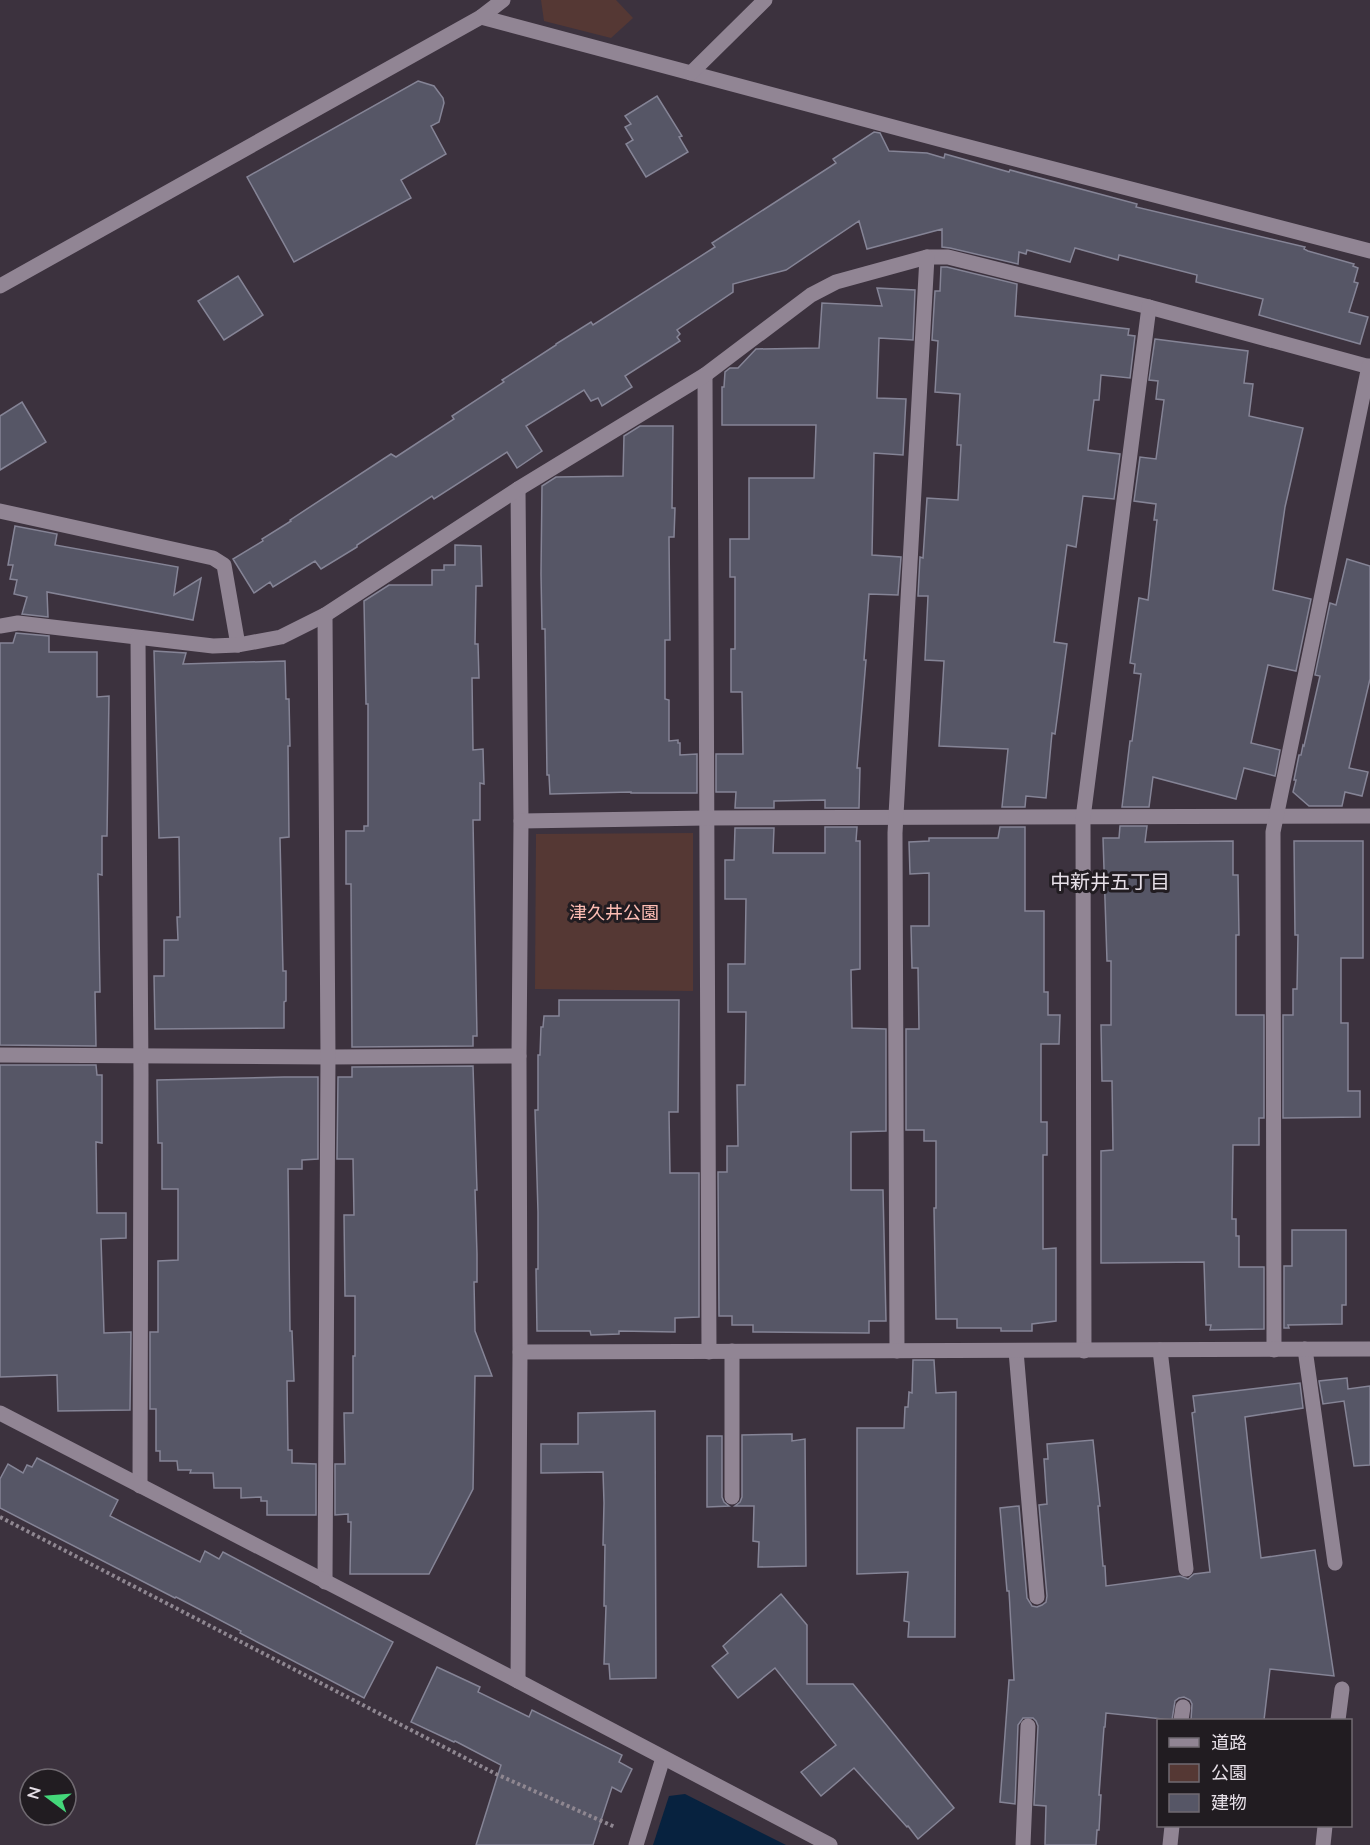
<svg xmlns="http://www.w3.org/2000/svg" width="1370" height="1845" font-family="Mulish,'Noto Sans JP',sans-serif">
	<rect width="100%" height="100%" fill="#3c323e"/>
	<g fill="#553834">
		<path d="M541,0h75l17,18 -22,20 -67,-17z"/>
		<path d="M693,833v158l-158,-2 1,-155z"/>
	</g>
	<path fill="#07223f" d="M685,1794l101,51h-133l16,-49z"/>
	<g fill="#565666" stroke="#858496" stroke-width="1.5">
		<path d="M418,81l16,5 9,12 1,5 -5,19 -8,4 15,28 -45,26 10,18 -117,64 -47,-85z"/>
		<path d="M657,96l25,40 -3,1 9,15 -42,25 -20,-33 7,-4 -8,-13 6,-3 -6,-8z"/>
		<path d="M874,132l6,1 9,18 38,2 17,5 1,-4 64,18 1,-2 127,34 -1,3 169,40 -1,2 4,2 46,13 -1,2 5,2 -4,14 4,1 -9,29 19,5 -8,27 -101,-29 4,-16 -67,-17 1,-7 -78,-20 -1,5 -43,-12 -5,14 -43,-12 -1,4 -7,-2 -1,12 -68,-16 -8,-1v-18l-75,20 -8,-28 -73,49 -53,14v8l-56,38 3,4 -3,3 3,4 -55,35 7,11 -30,19 -4,-8 -7,3 -7,-11 -58,36 16,25 -25,17 -10,-16 -73,47 -2,-3 -75,49v2l-36,22 -6,-8 -42,26 -3,-5 -16,11 -21,-34 30,-18 -1,-2 29,-18 -1,-1 101,-66 5,3 58,-38 -2,-3 52,-34 -2,-2 54,-35v-1l35,-22 2,3 122,-78 -3,-4 124,-80 -3,-4z"/>
		<path d="M941,267h6l70,17 -2,32 114,13 -1,6 7,1 -5,42 -29,-3 -2,25h-5l-6,50 32,4 -6,45 -31,-3 -7,51 -9,-2 -13,97 13,2 -12,90 -3,-1 -6,65 -20,-2 -1,11h-23l6,-58 -69,-3 5,-85 -19,-1 3,-64h-10l2,-39 3,1 4,-60 31,2 3,-55h-4l3,-51 -25,-2 3,-51 -6,-1 3,-49h5z"/>
		<path d="M238,276l25,39 -39,25 -26,-39z"/>
		<path d="M877,288l38,2 -2,50 -34,-2 -2,60 29,1 -3,56 -29,-2 -2,102 29,2 -3,38 -29,-1 -5,66h2l-9,108h3l-1,40h-34v-8l-51,1v7h-39l1,-16h-20v-38h27l-1,-62h-11v-43h4v-72h-5v-38h19v-61h65l2,-53h-94v-38h2l1,-15 5,-4h8l18,-19 63,-1 3,-45 60,3z"/>
		<path d="M1155,339l93,12 -4,32 9,1 -4,32 54,12 -18,79 -12,83 38,9 -15,72 -28,-6 -17,78 29,7 -5,26 -31,-8 -8,31 -83,-22 -4,30h-27l8,-66h2l9,-67 -7,-1 1,-9 -5,-1 9,-65 9,2 9,-80h-3l2,-16 -22,-3 6,-44 16,2 8,-59 -8,-1 2,-18 -9,-1z"/>
		<path d="M22,402l24,40 -46,28v-54z"/>
		<path d="M640,426h33l-1,82h3l-1,29h-5l1,103h-5v59l4,1v41l9,-1v3h2v12l17,-1v39h-66v-1l-81,2 -1,-19h-2l-2,-146h-3l-1,-55 1,-88 14,-9 67,-1 1,-40z"/>
		<path d="M15,526l42,8 -2,11 123,22 -4,28 27,-17 -8,42 -146,-28 1,25 -26,-3 5,-17 -13,-3 3,-14 -7,-1 3,-14h-5z"/>
		<path d="M455,545l26,1 1,40h-6l-1,58h3l1,34h-7l1,72 10,-1 1,35 -4,-1v37h-7l4,216h-4v10l-121,1 -1,-163h-5v-53h18v-5h4v-122h-2l-2,-103 25,-16h43v-15h12v-5h11z"/>
		<path d="M1347,559l23,7v113l-21,89 19,4 -6,24 -17,-4 -3,14h-33l-16,-14 3,-12h-2l5,-25h2l2,-10 1,1 16,-70 -5,-1 15,-72 6,2z"/>
		<path d="M16,633l33,3v16h48v45l12,-1 -2,140h-5v39l-4,-1 2,118h-5l1,54 -96,-1v-402h13z"/>
		<path d="M154,651l32,2 -3,11 102,-3 1,38h3l1,47h-2l1,91 -9,1 3,133h3v30l-2,1v26l-129,1 -1,-53h10v-36h14l-1,-23h3l-1,-80 -20,1z"/>
		<path d="M1120,826h27l-2,16 88,-1v34h5l1,60h-3v80h28v103h-5v27h-26l-1,74h4v17h3v31h25v62l-54,1 1,-5h-5l-2,-63 -103,1v-112l12,-1 -1,-69h-10l-1,-56h10v-64h-4l-4,-123h16z"/>
		<path d="M825,827h32l-1,14h4v128l-9,1 1,58 34,1v102l-35,1v58h32l3,131h-17v12l-116,-1v-7h-21v-9h-13l-1,-144h9v-26h11l-1,-61h8l1,-73h-18v-48h17l1,-65h-21v-39h9l1,-32h39l-1,25h52z"/>
		<path d="M1000,827h25v84h19v81h4v23h12l-1,29h-18v78h6v33h-4v94l13,-1v73l-24,3v7h-31v-3h-44v-9h-21l-2,-111h2v-67h-12v-11h-18v-101h13l-1,-61h-6l-1,-42h18v-53l-19,1 -1,-32 20,-1v-3h69z"/>
		<path d="M1294,841h69v117h-22v65h7v68h12v26l-77,1v-103h10v-26h4l1,-54h-3z"/>
		<path d="M559,1000h120l-1,112h-9l1,61h29v144l-24,1v14l-56,-1v3l-28,1 -1,-4h-53l-1,-62h2v-57l-3,-102h3v-55h2l1,-28h2l1,-11h15z"/>
		<path d="M0,1065h96l1,10h5v68l-6,-1 1,71h29v25l-25,1 3,94 27,-1 -1,78 -72,1 -1,-36 -57,2z"/>
		<path d="M473,1066l4,124h-2l2,64v28h-3l1,49 17,45h-17l-2,113 -44,85h-79l1,-52h-3v-8l-13,1v-51h10l-1,-51h9v-57h2v-60h-10l-1,-81h10l-1,-56h-16l1,-82h14v-10z"/>
		<path d="M284,1077h34v82l-16,1v9h-14l2,162h2l2,50h-7l1,69h4v13l24,1v51h-49v-14h-6v-4l-20,1v-10h-27l-1,-15h-23l1,-3h-13l-1,-9h-17v-10h-4v-42h-6v-77h8v-71l20,-1v-71h-16v-46h-4l-1,-63z"/>
		<path d="M1292,1230h54v75h-4v19l-54,1 1,3h-5v-62h8z"/>
		<path d="M913,1360h21l2,33 20,-1 -1,245h-47l1,-15 -5,-1 4,-49 -51,2v-146h47l1,-21h3l1,-15 3,1z"/>
		<path d="M1347,1378l1,11 22,-3v79l-16,1 -10,-65 -21,3 -4,-23z"/>
		<path d="M1300,1383l3,25 -58,9 6,56 10,85 54,-8 19,126 -64,-7 -6,51h-73l1,-16 -2,-4 -6,-3 -5,1 -4,3 -3,19 -66,-7 -1,14h-1l-5,68h2l-2,35h-2l-1,15h-51l1,-39 -12,-1 4,-79 -2,-5 -3,-3h-10l-5,7 -3,79 -15,-2 9,-122h5l-5,-89h-2l-7,-83 19,-2 8,92 5,8 5,1 5,-2 4,-3 1,-6 -8,-91 8,-1 -3,-45h4l-1,-15 46,-4 7,66h-2l5,60h2l1,20 74,-10 8,3 6,-5 16,-2 -18,-159 3,-1 -2,-16z"/>
		<path d="M655,1411l1,267 -46,1 -1,-15h-5l2,-58h-2l1,-61h-2l1,-42 -1,-31 -62,1v-29h37v-31z"/>
		<path d="M792,1434v7l13,-2 1,127 -48,1 1,-25 -6,-1 1,-35h-19l5,-4 2,-5v-62z"/>
		<path d="M707,1436h15v61l2,5 5,4 -22,1z"/>
		<path d="M37,1458l81,42 -8,16 90,46 5,-11 14,8 4,-7 170,90 -29,56 -124,-65 1,-2 -65,-34 -1,1 -175,-90v-29l8,-15 15,9 4,-8 5,2z"/>
		<path d="M781,1594l26,31v59h46l101,124 -36,31 -10,-13 -1,1 -53,-59 -33,28 -20,-24 35,-27 -61,-77 -37,30 -26,-32 16,-13 -5,-7z"/>
		<path d="M437,1667l43,20 -2,5 51,25 3,-7 90,45 -3,7 13,7 -11,23 -9,-5 -19,58h-117l25,-80 -46,-24 -1,1 -43,-20z"/>
	</g>
	<g fill="none" stroke-linecap="round" stroke-linejoin="round">
		<path stroke="#8f8791" stroke-width="4" stroke-dasharray="3 3" stroke-linecap="butt" d="M0,1517l496,257 119,53"/>
		<g stroke="#918594" stroke-width="15">
			<path d="M1305,1349l30,214"/>
			<path d="M1160,1350l26,219"/>
			<path d="M1016,1351l21,246"/>
			<path d="M732,1497v-146"/>
			<path d="M1181,1720l2,-13"/>
			<path d="M1338,1720l4,-31"/>
			<path d="M1023,1845l5,-119"/>
			<path d="M1170,1845l2,-19"/>
			<path d="M1323,1845l2,-19"/>
		</g>
		<g stroke="#918594" stroke-width="15">
			<path d="M481,17l465,124 424,110"/>
			<path d="M691,73l74,-73"/>
			<path d="M705,375l4,977"/>
			<path d="M518,489l3,332 -2,235 1,296 -2,329"/>
			<path d="M0,511l213,47 11,7 14,80"/>
			<path d="M0,626l18,-3 195,23 25,-1 43,-8 44,-22 193,-126 187,-114 106,-80 25,-13 91,-25h21l201,50 221,60"/>
			<path d="M138,638l3,436 -1,412"/>
			<path d="M521,821l186,-3 663,-2"/>
			<path d="M0,1055l328,2 191,-1"/>
			<path d="M1274,1350l-1,-518 96,-466"/>
			<path d="M897,1351l-2,-518 32,-576"/>
			<path d="M1084,1351l-1,-533 66,-511"/>
			<path d="M520,1352l850,-3"/>
			<path d="M325,1582l3,-525 -3,-442"/>
			<path d="M636,1845l27,-87"/>
		</g>
		<g stroke="#918594" stroke-width="15">
			<path d="M0,286l481,-269 22,-17"/>
			<path d="M0,1413l518,268 312,164"/>
		</g>
	</g>
	<g text-anchor="middle" dominant-baseline="central" stroke-width="6" stroke-linejoin="round" paint-order="stroke">
		<g font-size="18" fill="#fdbdb4" stroke="#211c21">
			<text x="614" y="912">津久井公園</text>
		</g>
		<g font-size="20" fill="#e7e0e8" stroke="#211c21">
			<text x="1110" y="881">中新井五丁目</text>
		</g>
	</g>
	<rect x="1157" y="1719" width="195" height="108" fill="#211c21" stroke="#706a71" stroke-width="1.5"/>
	<rect x="1169" y="1738" width="30" height="9" fill="#918594" stroke="#706a71" stroke-width="1.5"/>
	<text x="1211" y="1749" font-size="18" fill="#e7e0e8">道路</text>
	<rect x="1169" y="1764" width="30" height="18" fill="#553834" stroke="#706a71" stroke-width="1.5"/>
	<text x="1211" y="1779" font-size="18" fill="#e7e0e8">公園</text>
	<rect x="1169" y="1794" width="30" height="18" fill="#565666" stroke="#706a71" stroke-width="1.5"/>
	<text x="1211" y="1809" font-size="18" fill="#e7e0e8">建物</text>
	<g transform="translate(48 1797) rotate(286)"><circle r="28" fill="#211c21" stroke="#706a71" stroke-width="1.5"/>
	<path d="M0-4.5L10 22L0 15L-10 22Z" fill="#44d77a"/>
	<text y="-9" font-size="16" font-weight="bold" text-anchor="middle" fill="#e7e0e8">N</text>
	</g>
</svg>
